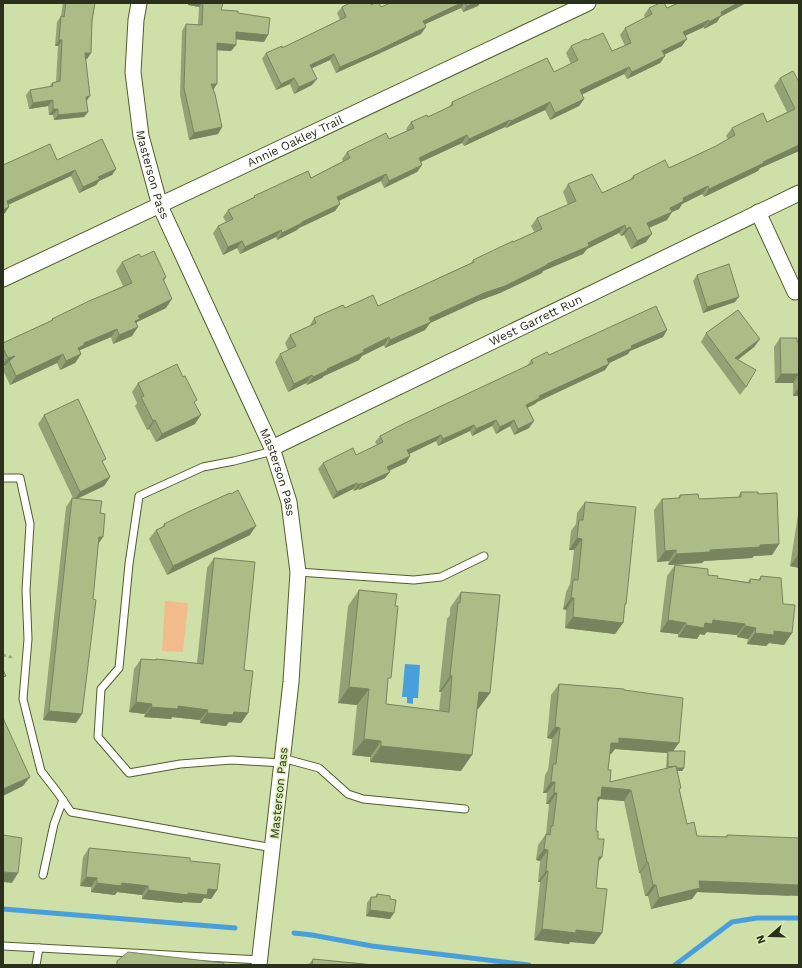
<svg xmlns="http://www.w3.org/2000/svg" width="802" height="968" font-family="'Work Sans',sans-serif">
	<rect width="100%" height="100%" fill="#cedfa8"/>
	<path fill="#f1bb8c" d="M165,601l23,2 -5,49 -21,-1z"/>
	<path fill="#499fdb" d="M405,664l15,1 -2,33h-5v6l-6,-1v-6h-5z"/>
	<g fill="none" stroke-linecap="round" stroke-linejoin="round">
		<g stroke="#499fdb" stroke-width="5">
			<path d="M3,909l232,19"/>
			<path d="M294,933l18,2 60,11 157,19"/>
			<path d="M675,965l57,-43 25,-4h42"/>
		</g>
		<defs>
			<g id="lane">
				<path d="M273,451l-39,10 -31,6 -64,29 -10,68 -10,104 -18,21 -3,48 31,36 51,-9 52,-4 50,3"/>
				<path d="M3,478h17l10,46 -4,66 2,49 -5,60 18,72 17,22 13,19 202,36"/>
				<path d="M298,572l116,8 27,-3 43,-21"/>
				<path d="M282,758l37,10 29,26 15,5 102,10"/>
				<path d="M43,875l11,-51 9,-24"/>
				<path d="M3,946l257,14"/>
				<path d="M36,965l3,-17"/>
			</g>
			<g id="street">
				<path id="s1" d="M139,3l-3,17 -3,52 8,64 19,70 112,242 17,54 9,70 -7,110 -32,283"/>
				<path d="M758,212l37,80"/>
				<path id="s2" d="M3,279l585,-276"/>
				<path id="s3" d="M272,448l527,-255"/>
			</g>
		</defs>
		<use href="#lane" stroke="#515e2d" stroke-width="9"/>
		<use href="#street" stroke="#515e2d" stroke-width="17"/>
		<path stroke="#97a478" stroke-width="2.5" stroke-dasharray="3 3" stroke-linecap="butt" d="M3,655l11,3"/>
		<use href="#lane" stroke="#fff" stroke-width="7"/>
		<use href="#street" stroke="#fff" stroke-width="15"/>
	</g>
	<g fill="#93a274" fill-rule="evenodd">
		<path d="M63,3h32l-8,56h-1v42l2,11 -4,5 -30,3 -1,-5h-4l-1,-9 -19,3 -3,-14 4,-5 19,-3 3,-4 4,-1 2,-36h-3l2,-24 4,-6z"/>
		<path d="M188,3h35l-2,7 17,3 26,29 -28,-3v6l-5,6 -14,-1 -4,39 9,38 -4,7 -29,6 -9,-45 2,-64 4,-7 12,1 1,-18 -11,-2z"/>
		<path d="M390,3h90l-2,3 -15,6 -2,-4 -27,11 -10,5 -3,10 -47,22 -38,17 -6,-13 -18,8v17l-18,9 -4,-10 -14,6 -14,-31 4,-6 16,-5 58,-28 -3,-7 5,-6 29,-2 10,2z"/>
		<path d="M678,3h68l-26,14 -3,5 -13,7v-2l-19,9 -3,10 -18,9 1,1 -5,7 -33,16 -3,-5 -42,20 2,5 -5,7 -29,14 -5,-10 -39,18 -1,-1 -41,19 -2,-3 -41,19 1,3 -5,7 -33,16 -3,-7 -42,20 -4,10 -36,17 -2,2 -20,10 -1,-3 -36,17 -3,-6 -14,7 -10,-22 5,-7 8,-4 -3,-5 5,-7 25,-12 1,-2 57,-18 32,-17 -1,-2 5,-7 42,-13 18,-8 -1,-2 5,-7 17,-5 21,-10 3,-5 102,-30 17,-8 -5,-11 5,-7 16,-6 25,11 13,-5 -5,-11 5,-7 20,-10 -1,-3 5,-7h18z"/>
		<path d="M793,71l6,80 -39,17 -2,3 -54,26 -2,-3 -20,10 -3,5 -7,3 -5,8 -18,8 -3,14 -15,7 -7,-14 -3,1 -2,-3 -32,16 -4,5 -40,17 -1,2 -42,20 -22,8 -48,22 -5,7 -40,18 -1,-3 -22,11 -3,4 -35,16 -2,2 -15,7 -1,-2 -18,9 -13,-30 5,-8 8,-4 -3,-7 5,-8 19,-8 5,-9 31,-10 33,-2 93,-43 2,-3 62,-27 -4,-7 6,-8 31,-13 -5,-13 5,-8 34,9 28,-13 3,-4 36,-8 47,-22 12,-7 -2,-3 6,-8 35,-6 20,-10 -13,-26 6,-8z"/>
		<path d="M57,160l59,9 -4,6 -13,6 -3,4 -17,8 -8,-17 -63,29 -3,8 -2,1v-49z"/>
		<path d="M122,262l44,15 -2,4 2,27 -29,14 -1,2 -4,12 -19,8 -2,-7 -31,13v1l1,3 -6,9 -15,7 -3,-7 -47,22 -7,-15v-1l2,-3h-2v-23l47,-22 2,-2 71,-33 -7,-15z"/>
		<path d="M697,275l38,27 -32,11 -10,-32z"/>
		<path d="M667,330l-4,7 -33,14 -2,3 -19,9 -4,7 -68,32 -2,2 -8,4 2,20 -15,7 -4,-9 -14,8 -4,-8 -20,10 -2,-5 -32,15 -2,-5 -27,13 1,2 -4,7 -17,8 -4,7 -26,12 -1,-1 -4,2 -1,-2 -20,10 -15,-30 5,-6 33,-8 21,-10 -2,-3 5,-6 147,-70 4,-6 18,-5z"/>
		<path d="M706,333l54,6 -6,8 -16,13 8,27 -6,8 -39,-53z"/>
		<path d="M780,338l19,4v54h-6v-13h-18l-1,-36z"/>
		<path d="M138,383l57,20v21l-39,18 -7,-13 -2,1 -12,-24 2,-3 -5,-11z"/>
		<path d="M44,415l59,48 7,14 -6,9 -27,13 23,14 -2,31 -16,170 -6,9 -33,-3 23,-213 6,-9h1l-35,-74z"/>
		<path d="M741,492l17,2 21,50 -7,11 -18,1 -2,2 -48,3 -2,2 -27,2 42,13 31,4 2,-3 8,1 3,-4 22,28 9,29 -8,12 -15,-2 -3,3 -19,-2 1,-5 -11,-2v-2l-30,-3 -3,3 -4,-1 -3,5 -19,-2v-3l-18,-2 7,-56 8,-11h-7l1,-4 -12,1 -3,-52 8,-11 16,-1 2,-3 19,4 39,-2z"/>
		<path d="M585,502l40,105 -2,16 -8,11 -50,-6 1,-18 -3,-1 3,-17 4,-8 4,-34h-5l2,-19 5,-7 1,-11z"/>
		<path d="M799,513v55l-9,-2 8,-51z"/>
		<path d="M164,524l86,11 -83,40 -18,-36 7,-9 6,-3z"/>
		<path d="M214,558l30,112 4,43 -7,10 -12,-1 -3,4 -26,-3v-3l-28,-3 -1,2 -27,-2 1,-3 -16,-2 5,-43 7,-10 14,1 1,-1 41,4 10,-95z"/>
		<path d="M359,590l29,93 -2,21 53,7 2,-19h-2l8,-73 3,-4v-7l11,-16 29,101 -12,16 -1,-1 -16,63 -91,-9v-5l-18,-2 5,-50 -19,-2 10,-97z"/>
		<path d="M559,684l65,6 49,61 11,17 -2,3h-5l3,20 7,33 10,12 29,1 1,-2 63,61 -93,-4 -5,7 -41,10 -3,-13h-3l-5,-23h-1l-15,-72 -24,-2 -2,3 -2,29 2,8v23l-2,26 6,45 -8,11 -24,-2 -1,2 -35,-4 6,-58h-2l2,-21 -4,-1 2,-15 8,-11 3,-30h-3l1,-11h-4l2,-18 3,-5 4,-31 -5,-1 4,-43zM615,749l52,4 -1,16 -56,13 -2,-12 2,-16h1z"/>
		<path d="M89,848l101,13 27,29 -6,9 -7,-1 -3,5 -18,-1 -1,1 -40,-4v-4l-25,-3 -2,3 -24,-3v-5l-11,-1 3,-29z"/>
		<path d="M377,894l13,5v20l-24,-3 1,-13 4,-6h4z"/>
		<path d="M313,959l61,6h-66z"/>
	</g>
	<g fill="#78845e">
		<path d="M189,3h13l-3,4 -11,-2z"/>
		<path d="M461,3h3l-3,5 -42,19 4,-6z"/>
		<path d="M474,3h6l-2,3 -15,6 4,-6z"/>
		<path d="M738,3h8l-26,14 -3,5 -13,7 5,-7 12,-10z"/>
		<path d="M709,20l-5,7 -26,12 5,-7z"/>
		<path d="M426,27l-5,7 -47,22 -38,17 4,-6z"/>
		<path d="M236,32l32,3 -4,7 -32,-3z"/>
		<path d="M687,39l-5,7 -25,12 5,-7z"/>
		<path d="M59,40h3l-4,6h-3z"/>
		<path d="M217,43l19,2 -5,6 -19,-1z"/>
		<path d="M85,53h6l-4,6h-6z"/>
		<path d="M334,54l-4,6 -24,11 4,-6z"/>
		<path d="M665,56l-5,7 -33,16 5,-7z"/>
		<path d="M629,67l-5,7 -49,24 5,-8z"/>
		<path d="M294,78l-4,6 -14,6 5,-6z"/>
		<path d="M317,79l-5,6 -18,9 5,-7z"/>
		<path d="M211,84h6l-4,6z"/>
		<path d="M90,96l-4,6v-5z"/>
		<path d="M584,99l-5,7 -29,14 5,-7z"/>
		<path d="M53,100l-5,6 -19,3 4,-6z"/>
		<path d="M550,102l-5,8 -39,18 5,-7z"/>
		<path d="M53,109h5l-5,6h-4z"/>
		<path d="M88,112l-4,5 -30,3 4,-5z"/>
		<path d="M510,120l-5,7 -41,19 5,-7z"/>
		<path d="M222,127l-4,7 -29,6 5,-7z"/>
		<path d="M467,135l-5,8 -48,22 5,-7z"/>
		<path d="M799,145v6l-39,17 -2,3 -54,26 5,-8 54,-27z"/>
		<path d="M422,165l-5,7 -33,16 5,-7z"/>
		<path d="M116,169l-4,6 -13,6 -3,4 -17,8 4,-6 15,-10z"/>
		<path d="M75,170l-4,6 -68,31 4,-6z"/>
		<path d="M386,174l-5,7 -49,23 5,-7z"/>
		<path d="M708,186l-6,8 -20,10 -3,5 -7,3 -5,8 -26,11 6,-8 36,-25z"/>
		<path d="M340,204l-5,7 -36,17 -2,2 -20,10 5,-7 20,-11z"/>
		<path d="M9,207l-4,6 -2,1v-4z"/>
		<path d="M625,225l-6,8 -32,16 -4,5 -40,17 -1,2 -42,20 -22,8 -48,22 -5,7 -40,18 5,-8 39,-22 118,-54 41,-21z"/>
		<path d="M630,227l-6,8 -3,1 5,-7z"/>
		<path d="M281,230l-5,7 -36,17 5,-7z"/>
		<path d="M652,234l-6,8 -15,7 6,-8z"/>
		<path d="M242,241l-5,7 -14,7 5,-8z"/>
		<path d="M739,297l-4,5 -32,11 4,-6z"/>
		<path d="M172,299l-6,9 -29,14 -3,5 -5,2 9,-13z"/>
		<path d="M138,327l-6,9 -19,8 6,-9z"/>
		<path d="M117,329l-6,8 -31,13 -2,4v-6l6,-5z"/>
		<path d="M667,330l-4,7 -33,14 -2,3 -25,12 4,-7 24,-13z"/>
		<path d="M389,337l-5,8 -22,11 -3,4 -35,16 -2,2 -15,7 6,-8 50,-27z"/>
		<path d="M760,339l-6,8 -25,19 6,-8z"/>
		<path d="M63,354l-6,9 -47,22 6,-9z"/>
		<path d="M81,354l-6,9 -15,7 6,-9z"/>
		<path d="M15,356l-6,5 -4,5h-2v-2l5,-6z"/>
		<path d="M609,364l-4,6 -68,32 -2,2 -14,7 5,-6 13,-9z"/>
		<path d="M781,374h18l-6,9h-18z"/>
		<path d="M312,375l-6,8 -18,9 6,-8z"/>
		<path d="M799,387v9h-6z"/>
		<path d="M201,415l-6,9 -39,18 6,-8z"/>
		<path d="M155,420l-6,9 -2,1 6,-9z"/>
		<path d="M496,420l-4,6 -20,10 4,-7z"/>
		<path d="M514,420l-4,6 -14,8 4,-7z"/>
		<path d="M534,421l-5,7 -15,7 4,-6z"/>
		<path d="M474,425l-4,6 -32,15 5,-7z"/>
		<path d="M441,435l-5,6 -33,16 4,-7z"/>
		<path d="M410,456l-4,7 -23,10 4,-6z"/>
		<path d="M390,472l-5,6 -26,12 4,-6z"/>
		<path d="M110,477l-6,9 -30,14 6,-8z"/>
		<path d="M357,483l-4,6 -20,10 4,-7z"/>
		<path d="M362,483l-4,6 -4,2 4,-6z"/>
		<path d="M256,526l-6,9 -83,40 6,-9z"/>
		<path d="M99,537h4l-6,9z"/>
		<path d="M577,538l5,1 -8,11h-5z"/>
		<path d="M779,544l-7,11 -18,1 -2,2 -48,3 -2,2 -34,2 8,-11 34,-4 50,-5z"/>
		<path d="M676,550l-7,11 -12,1 8,-11z"/>
		<path d="M798,555h1v13l-9,-2z"/>
		<path d="M571,598h3l-8,12 -3,-1z"/>
		<path d="M573,617l50,6 -8,11 -50,-6z"/>
		<path d="M668,620l18,3 -8,11 -18,-2z"/>
		<path d="M713,620l32,4 -8,11 -30,-3 -3,3 -4,-1 -3,5 -19,-2 8,-12 19,-2z"/>
		<path d="M745,626l11,2 -8,11 -11,-2z"/>
		<path d="M774,631l18,2 -8,12 -15,-2 -3,3 -19,-2 8,-11z"/>
		<path d="M450,676h2l-11,16h-2z"/>
		<path d="M349,687l20,2 -12,16 -19,-2z"/>
		<path d="M479,692l11,1 -12,16 -10,-1z"/>
		<path d="M136,702l16,2 -7,10 -16,-2z"/>
		<path d="M178,706l30,4 -8,10 -28,-3 -1,2 -27,-2 7,-10z"/>
		<path d="M49,711l33,3 -6,9 -33,-3z"/>
		<path d="M234,712l14,1 -7,10 -12,-1 -3,4 -26,-3 7,-10z"/>
		<path d="M555,727l5,1 -8,11 -5,-1z"/>
		<path d="M619,738l60,5 -8,11 -3,-3 -1,2 -52,-4 -4,5h-8l8,-11z"/>
		<path d="M364,739l17,2 -11,16 -18,-2z"/>
		<path d="M381,746l91,9 -11,16 -91,-9z"/>
		<path d="M668,767l16,1 -2,3 -16,-1z"/>
		<path d="M30,777l-7,9 -20,10v-7z"/>
		<path d="M551,782h4l-8,11h-4z"/>
		<path d="M602,787l29,3 -7,11 -24,-2 -6,9z"/>
		<path d="M554,793h3l-8,11h-3z"/>
		<path d="M544,849l4,1 -8,11 -4,-1z"/>
		<path d="M599,857h3l-8,11z"/>
		<path d="M647,862h1l-8,11h-1z"/>
		<path d="M546,871h2l-8,11h-2z"/>
		<path d="M3,872l15,1 -6,10 -9,-1z"/>
		<path d="M86,877l11,1 -6,9 -11,-1z"/>
		<path d="M699,881l100,4v11l-102,-4 -5,7 -41,10 8,-11z"/>
		<path d="M97,883h25l26,3 -6,9 -25,-3 -2,3 -24,-3z"/>
		<path d="M653,885h3l-8,11h-3z"/>
		<path d="M208,889l9,1 -6,9 -7,-1 -3,5 -18,-1 -1,1 -40,-4 6,-9 40,3z"/>
		<path d="M370,910l24,3 -4,6 -24,-3z"/>
		<path d="M542,929l34,1 26,3 -8,11 -24,-2 -1,2 -35,-4z"/>
	</g>
	<g fill="#abbc87" stroke="#78845e">
		<path d="M66,3h29l-3,17 -1,33h-6l5,43 -4,1 2,15 -30,3v-6h-5v-9l-20,3 -3,-13 23,-4 -1,-3 8,-2 2,-41h-3l2,-24 3,1z"/>
		<path d="M203,3h20l-2,7 17,1v2l32,5 -2,17 -32,-3v13l-19,-2v41h-6l4,10 7,33 -28,6 -10,-45 2,-64 16,1z"/>
		<path d="M350,3h21v2l4,-2h4l2,4 9,-4h71l-38,18 3,6 -47,23 -39,17 -6,-13 -24,11 7,14 -18,8 -5,-9 -13,6 -15,-31 16,-7v2l64,-31 -4,-10z"/>
		<path d="M466,3h8l-7,3z"/>
		<path d="M660,3h4l3,5 11,-5h60l-17,9 1,3 -13,7v-2l-26,12 4,7 -25,12 3,5 -33,16 -3,-5 -49,23 4,9 -29,14 -5,-11 -39,19 -1,-1 -41,19 -2,-4 -48,23 3,7 -33,16 -3,-7 -49,23 3,7 -38,18v1l-20,10 -1,-3 -36,17 -3,-6 -14,6 -10,-21 15,-7 -5,-9 27,-13 -1,-1 54,-25 3,7 39,-20 -3,-6 39,-19 3,6 25,-11 -3,-6 16,-7 1,2 25,-12 -1,-3 95,-44 7,14 24,-12 -7,-14 15,-7 1,1 16,-7 9,18 19,-8 -6,-15 27,-14 -3,-6z"/>
		<path d="M793,71l6,11v63l-36,17 1,1 -55,26 -1,-3 -25,12 1,3 -14,7 2,4 -25,11 5,11 -15,7 -7,-14 -4,2 -1,-4 -37,18 1,3 -42,18v1l-42,21 -21,7 -55,25 2,4 -41,18 -1,-3 -26,13 1,2 -37,17 1,1 -15,7 -1,-2 -18,9 -14,-30 16,-8 -6,-11 26,-12 -2,-5 29,-13 2,3 28,-13 5,11 96,-44 -1,-2 40,-19v1l29,-13 -5,-11 39,-17 -8,-17 24,-10 10,19 32,-15 -1,-2 32,-16 4,8 47,-22 19,-11 -3,-7 12,-6 19,-9 4,9 28,-13 -15,-31z"/>
		<path d="M102,139l14,30 -18,8 2,2 -17,8 -8,-17 -68,31 2,6 -6,3v-45l47,-21 7,16z"/>
		<path d="M154,251l12,26 -3,2 9,20 -34,17 2,3 -5,2 3,6 -19,8 -2,-6 -33,14v2l-6,3 3,6 -15,7 -3,-7 -47,22 -7,-15 6,-5 -7,2 -5,-10v-5l50,-23 -1,-1 37,-18 43,-18 -10,-21 17,-8 2,3z"/>
		<path d="M729,264l10,33 -32,10 -10,-32z"/>
		<path d="M656,306l11,24 -36,16 1,2 -25,11 2,5 -70,32 1,2 -14,7 8,16 -16,8 -4,-9 -14,7 -4,-7 -20,9 -2,-4 -31,14 -2,-4 -34,15 3,6 -23,11 3,5 -27,12 -1,-1 -4,2 -1,-2 -20,9 -14,-29 30,-15 3,7 27,-13 -3,-6 23,-12 130,-61 -2,-3 16,-8 2,3z"/>
		<path d="M738,310l22,29 -25,19 21,12 -10,17 -40,-54z"/>
		<path d="M780,338h17v4h2v32h-18z"/>
		<path d="M177,364l6,13 2,-1 12,24 -3,2 7,13 -39,19 -7,-14 -2,1 -12,-24 3,-1 -6,-13z"/>
		<path d="M78,399l28,60 -4,2 8,16 -30,15 -36,-77z"/>
		<path d="M238,490l18,36 -83,40 -17,-36 9,-4 -1,-2 24,-12 42,-19 1,1z"/>
		<path d="M741,492h17v2l19,-1 2,51 -19,1v2l-50,3v2l-34,2v-4l-11,1 -3,-52 18,-1v-3l18,-1 1,5 42,-2z"/>
		<path d="M72,498l30,3 -2,12 5,1 -2,23h-4l-6,62 3,1 -14,114 -33,-3z"/>
		<path d="M585,502l51,5 -10,97h-1l-2,19 -50,-6 1,-19h-3l2,-18h5l4,-41 -5,-1 2,-18h4z"/>
		<path d="M799,546v9h-1z"/>
		<path d="M214,558l41,4 -11,108 9,1 -5,42 -14,-1 -1,3 -26,-2 1,-3 -30,-4v3l-27,-2 1,-3 -16,-2 5,-43 15,1v-1l47,5z"/>
		<path d="M675,565l33,4v6l10,1 -1,2 33,5v-4l10,1 1,-4 20,2 2,26 12,1 -3,28 -18,-2v4l-19,-2 1,-5 -11,-2v-2l-32,-4 -1,4 -7,-1 -1,5 -18,-3v-2l-18,-3z"/>
		<path d="M359,590l38,4 -2,12h3l-5,52 -2,20h-3l-2,26 63,8 3,-36h-2l1,-10 7,-63h2l1,-11 39,3 -10,98 -11,-1 -7,63 -91,-9v-5l-17,-2 5,-50 -20,-2z"/>
		<path d="M3,670l3,6 -3,1z"/>
		<path d="M559,684l65,5v1l59,8 -4,45 -60,-5v5h-8l-3,27h3l-1,12 66,-16 5,22 -2,1 8,35 7,-2 3,14 30,1v-2l72,3v47l-100,-4 1,7 -41,10 -3,-13h-3l-5,-23h-1l-16,-72 -29,-3 -1,10h-3l-2,34h2v8h6l-2,18h-3l-3,31 11,1 -5,44 -26,-3v3l-34,-4 6,-58h-2l2,-21 -4,-1 2,-15 4,1 1,-9h2l4,-33h-3l1,-11h-4l2,-18h3l4,-36 -5,-1z"/>
		<path d="M3,718l27,59 -27,12z"/>
		<path d="M668,751h17l-1,17h-7l-1,-2 -8,1z"/>
		<path d="M3,835l19,3 -4,35 -15,-1z"/>
		<path d="M89,848l101,10v3l30,3 -3,26 -9,-1 -1,6 -19,-2v2l-40,-5v-4l-26,-3 -1,3 -24,-3v-5l-11,-1z"/>
		<path d="M377,894l13,2v3l6,1 -2,13 -24,-3 1,-13h6z"/>
		<path d="M128,952l96,11 -1,2h-106v-4z"/>
		<path d="M313,959l61,6h-62z"/>
	</g>
	<g text-anchor="middle" dominant-baseline="central" stroke-width="3" stroke-linejoin="round" paint-order="stroke">
		<g font-size="12" fill="#2a301b" stroke="#dbecb5">
			<text stroke="none"><textPath href="#s2" startOffset="323">Annie Oakley Trail</textPath></text>
			<text stroke="none"><textPath href="#s1" startOffset="174">Masterson Pass</textPath></text>
			<text stroke="none"><textPath href="#s3" startOffset="293">West Garrett Run</textPath></text>
			<text stroke="none"><textPath href="#s1" startOffset="498">Masterson Pass</textPath></text>
			<text transform="translate(279 793) rotate(-84)">Masterson Pass</text>
		</g>
	</g>
	<rect width="802" height="968" fill="none" stroke="#2a301b" stroke-width="8"/>
	<g transform="translate(770 936) rotate(250)" stroke="#dbecb5" stroke-width="3" paint-order="stroke">
	<path d="M0-3L7 15L0 10L-7 15Z" fill="#2a301b"/>
	<text y="-6" font-size="11" font-weight="bold" text-anchor="middle" fill="#2a301b">N</text>
	</g>
</svg>
